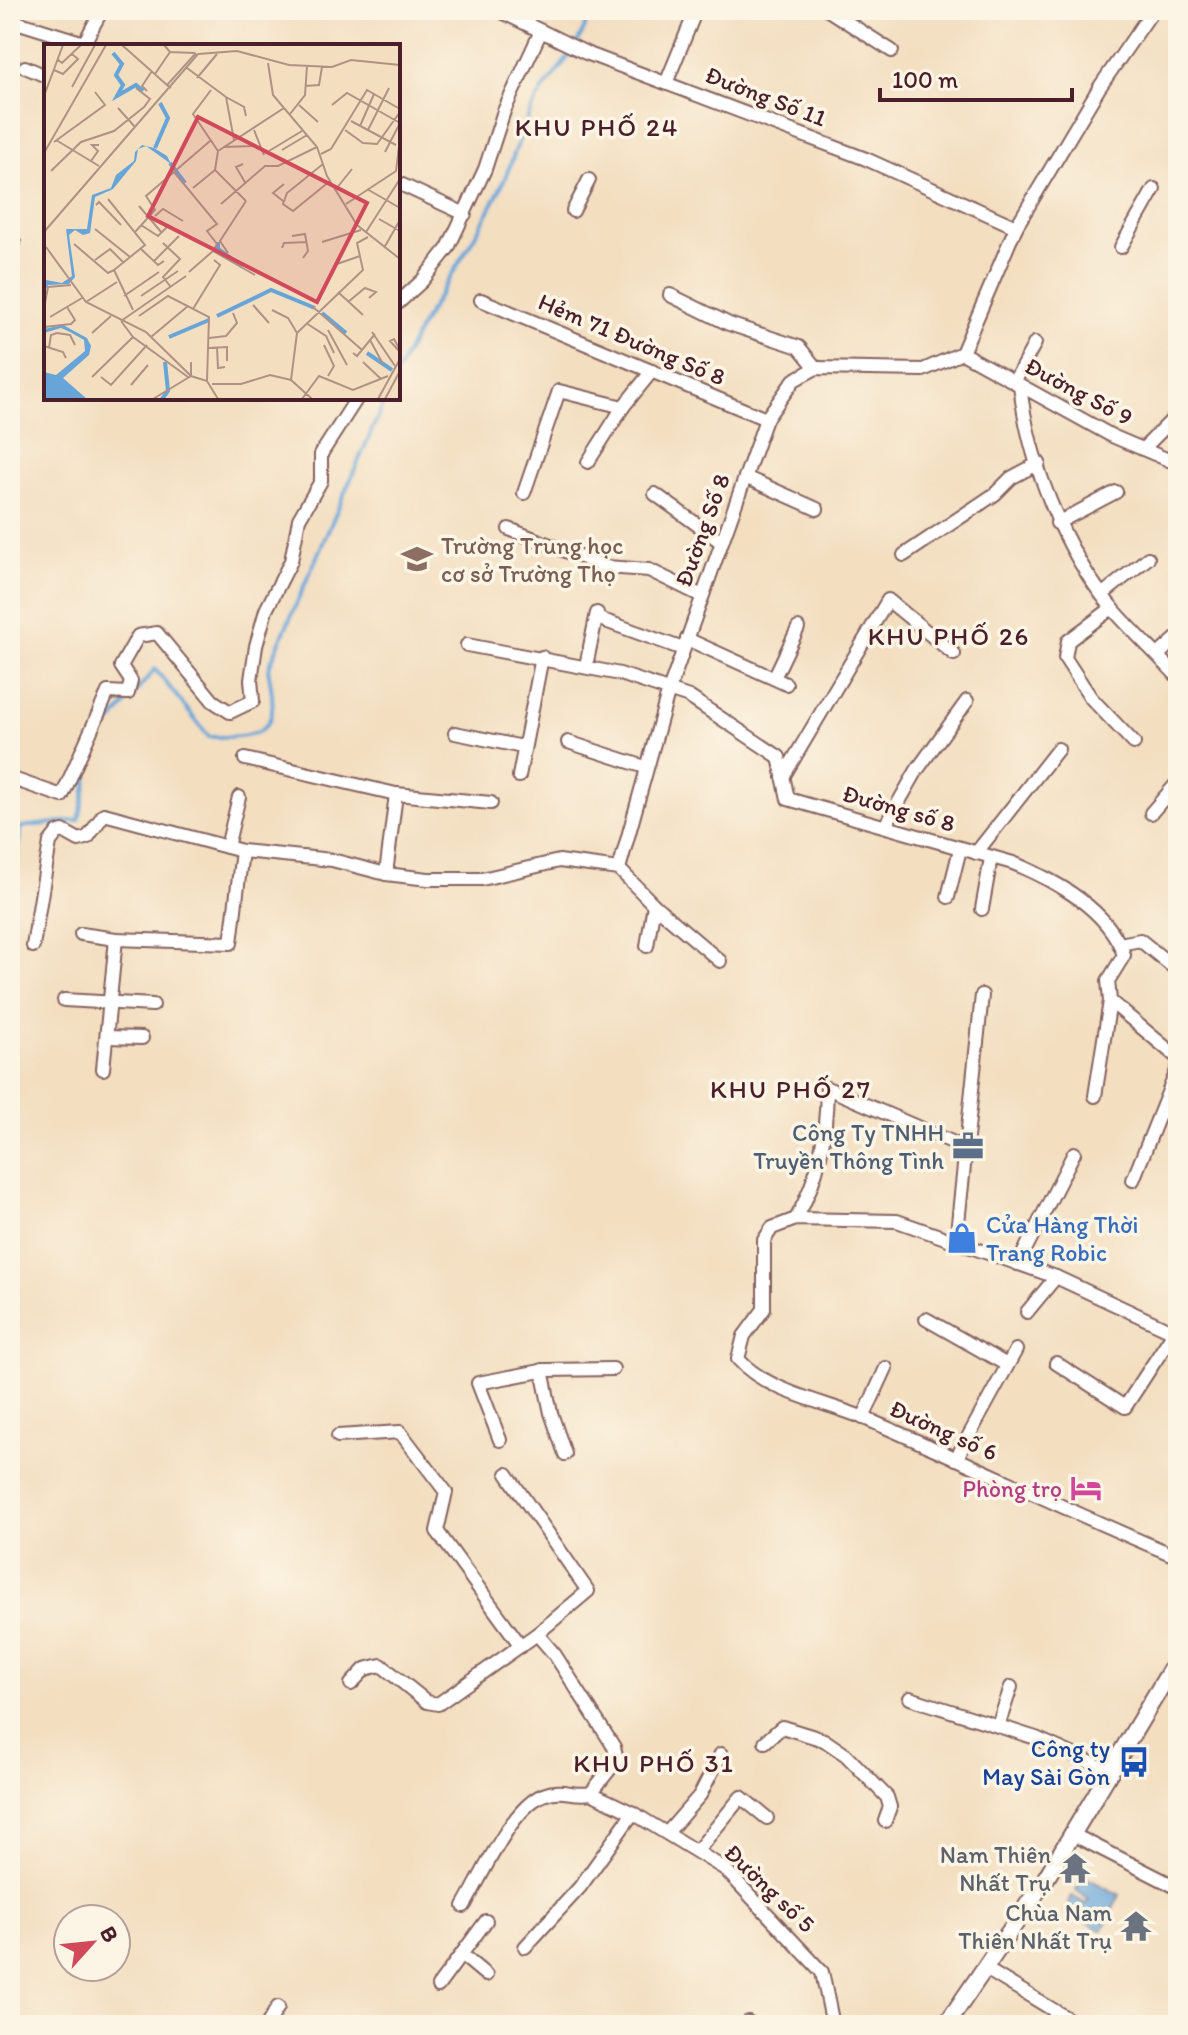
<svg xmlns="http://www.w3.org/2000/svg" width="1188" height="2035" font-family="Itim,sans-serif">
	<rect width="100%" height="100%" fill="#fcf5e5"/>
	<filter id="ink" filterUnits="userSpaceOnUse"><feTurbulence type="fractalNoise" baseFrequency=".0125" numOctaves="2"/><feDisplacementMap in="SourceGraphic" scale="16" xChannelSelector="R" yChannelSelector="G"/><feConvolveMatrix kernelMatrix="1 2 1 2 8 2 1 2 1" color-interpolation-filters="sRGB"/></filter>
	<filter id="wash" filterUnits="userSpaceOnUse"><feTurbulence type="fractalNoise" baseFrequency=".006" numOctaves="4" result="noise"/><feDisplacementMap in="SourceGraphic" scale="32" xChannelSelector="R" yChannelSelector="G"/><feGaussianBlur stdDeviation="1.8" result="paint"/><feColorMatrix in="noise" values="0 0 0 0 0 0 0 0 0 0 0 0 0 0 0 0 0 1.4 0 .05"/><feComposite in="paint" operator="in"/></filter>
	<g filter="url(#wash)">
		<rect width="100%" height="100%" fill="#f3dec0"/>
		<path fill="#67a5d9" stroke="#586282" stroke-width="2" d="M1083,1876l37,19 -18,36 -37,-20 7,-15 14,8 3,-4 -13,-10z"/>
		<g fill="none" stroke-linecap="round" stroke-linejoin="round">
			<g stroke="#67a5d9" stroke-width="4">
				<path d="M398,371c27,-61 73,-120 102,-182 15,-30 22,-68 41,-96 19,-27 42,-49 49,-83"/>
				<path d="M10,911l11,-84 58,-7 16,-78 60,-73 54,68c61,1 71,-9 59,-68l118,-271"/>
			</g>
		</g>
	</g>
	<g filter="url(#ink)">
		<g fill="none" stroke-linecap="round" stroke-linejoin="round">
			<defs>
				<g id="minor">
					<path d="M498,10l88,43 280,106 150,68"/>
					<path d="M828,10l64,41"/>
					<path d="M10,20l74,23 18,-33"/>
					<path d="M25,67l21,9"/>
					<path d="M667,81l29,-71"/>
					<path d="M398,183l67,31"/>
					<path d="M573,211l16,-31"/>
					<path d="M10,241l4,2"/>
					<path d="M1121,247l33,-58"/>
					<path d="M670,295l59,29 70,23 17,21"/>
					<path d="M481,300l285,119"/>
					<path d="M398,303l24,-22 26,-33 37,-79 19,-58 37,-80"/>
					<path d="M962,353l54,-126 83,-139 54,-78"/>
					<path d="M962,353l150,83 66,28"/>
					<path d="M1014,382l21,-39"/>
					<path d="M1020,385c8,75 44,167 94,225 20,23 43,44 64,67"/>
					<path d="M1143,449l35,-35"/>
					<path d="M588,462l35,-55 29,-36"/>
					<path d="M745,477l72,32"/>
					<path d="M524,493l35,-102 64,16"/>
					<path d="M655,494l66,48"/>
					<path d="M1057,523l59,-31"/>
					<path d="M509,529l97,38 43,3 53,26"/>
					<path d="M904,555l91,-61 16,-16 28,-15"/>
					<path d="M1103,594l45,-36"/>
					<path d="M1112,608l-44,33 -3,17 26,40 43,45"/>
					<path d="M597,618l86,31"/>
					<path d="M687,639l99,45"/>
					<path d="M467,645l153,29 69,23 90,60 9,42 225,64c43,18 95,46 111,92l-16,26 2,20 68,57"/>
					<path d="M1158,655l20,-18"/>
					<path d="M586,666l11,-53"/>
					<path d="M774,678l24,-50"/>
					<path d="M455,733l68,14"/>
					<path d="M568,742l77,25"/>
					<path d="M245,759l151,35 95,9"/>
					<path d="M519,776l23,-119"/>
					<path d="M783,777l105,-177 66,54"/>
					<path d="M10,778l52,18 46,-104 20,1 3,-12 -10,-15 17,-30 19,-3 56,68 17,11 23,-11 -2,-21 5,-34 10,-36 25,-49 8,-42 22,-38v-27l36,-56"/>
					<path d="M1151,813l27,-31"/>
					<path d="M885,826l32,-56 50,-69"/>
					<path d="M227,847l12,-50"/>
					<path d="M976,853l82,-104"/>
					<path d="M619,869l49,-176 98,-274 28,-39 22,-12 107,2 39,-17"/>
					<path d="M619,869l35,36 66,56"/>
					<path d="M386,874l10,-80"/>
					<path d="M948,897l12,-48"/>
					<path d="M982,909l9,-51"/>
					<path d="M81,934l35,5 -13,130"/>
					<path d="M116,939l115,4 11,-92"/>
					<path d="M1120,944l20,-4 38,31"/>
					<path d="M33,946l17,-104 7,-9 6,-2 16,9 9,-3 16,-23 138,37 90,9 54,14 42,5h54l77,-18 60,8"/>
					<path d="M647,946l7,-41"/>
					<path d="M64,1000l89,5"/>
					<path d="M107,1037l35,1"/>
					<path d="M1095,1096l15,-95"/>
					<path d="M1133,1180l45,-112"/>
					<path d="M796,1219c24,-44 30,-81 31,-131l141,61"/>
					<path d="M956,1242l26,-247"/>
					<path d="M1018,1264l56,-111"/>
					<path d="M1027,1312l29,-35"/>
					<path d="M926,1319l81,46"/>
					<path d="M1178,1334l-122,-57 -159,-56 -101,-2 -24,9 -8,12v69l-20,27 -6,23c29,33 87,43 126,59 106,45 208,95 314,139"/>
					<path d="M1056,1363l69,44 49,-75"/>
					<path d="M542,1370l9,43 14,41"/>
					<path d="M863,1418l23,-50"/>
					<path d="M338,1436l62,-4 46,60 -9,39 84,115"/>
					<path d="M500,1440l-22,-57 68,-13 67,-1"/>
					<path d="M956,1459l60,-109"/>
					<path d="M351,1684l14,-15 16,-4 46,37 11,2 99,-70 51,-43 -81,-117"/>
					<path d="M910,1698l126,40 76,34"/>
					<path d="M998,1726l13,-39"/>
					<path d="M765,1742l17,-15 42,13 22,15 41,42 3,10 -5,14"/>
					<path d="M591,1793l42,20 92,56 97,103 11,53"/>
					<path d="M667,1833l33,-38 21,-41"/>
					<path d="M1074,1835l104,53"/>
					<path d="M697,1851l44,-54 26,21"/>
					<path d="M464,1906c18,-30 47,-98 79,-111 20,-8 30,2 48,-2l26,-33 -3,-13 -59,-92 -18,-21"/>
					<path d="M525,1947l55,-60 53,-74"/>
					<path d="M462,1955l24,20"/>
					<path d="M986,1969l92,56"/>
					<path d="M438,1986l48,-65"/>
					<path d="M267,2025l11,-18"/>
					<path d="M746,2025l2,-3"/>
				</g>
				<path id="major" d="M946,2025l100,-147 132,-220"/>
			</defs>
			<use href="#minor" stroke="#85625f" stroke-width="16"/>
			<use href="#major" stroke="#85625f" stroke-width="20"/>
			<use href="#minor" stroke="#fff" stroke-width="12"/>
			<use href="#major" stroke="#fff" stroke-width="16"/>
		</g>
	</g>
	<defs>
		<symbol id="school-bare" viewBox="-9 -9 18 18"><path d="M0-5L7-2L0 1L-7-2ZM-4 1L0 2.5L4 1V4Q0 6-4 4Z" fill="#8d6e63" stroke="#fcf5e5" stroke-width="2.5" paint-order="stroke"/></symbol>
		<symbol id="office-bare" viewBox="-9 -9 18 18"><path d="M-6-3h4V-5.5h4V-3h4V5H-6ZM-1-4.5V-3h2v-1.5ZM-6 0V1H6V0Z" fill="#5c6f8a" stroke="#fcf5e5" stroke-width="2.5" paint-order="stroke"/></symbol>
		<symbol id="shop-bare" viewBox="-9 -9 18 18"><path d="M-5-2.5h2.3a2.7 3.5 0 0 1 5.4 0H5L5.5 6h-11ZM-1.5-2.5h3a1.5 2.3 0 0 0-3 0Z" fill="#3f7fe0" stroke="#fcf5e5" stroke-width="2.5" paint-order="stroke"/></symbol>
		<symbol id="hotel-bare" viewBox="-9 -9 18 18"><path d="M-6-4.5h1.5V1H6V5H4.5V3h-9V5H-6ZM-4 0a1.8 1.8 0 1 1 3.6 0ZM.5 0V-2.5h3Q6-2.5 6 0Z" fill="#d1479c" stroke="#fcf5e5" stroke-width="2.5" paint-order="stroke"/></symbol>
		<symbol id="bus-bare" viewBox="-9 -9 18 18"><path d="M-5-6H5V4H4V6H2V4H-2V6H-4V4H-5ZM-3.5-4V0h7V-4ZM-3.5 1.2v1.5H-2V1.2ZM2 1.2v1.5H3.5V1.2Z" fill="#1a4fb4" stroke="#fcf5e5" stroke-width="2.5" paint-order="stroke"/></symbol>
		<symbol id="temple-bare" viewBox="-9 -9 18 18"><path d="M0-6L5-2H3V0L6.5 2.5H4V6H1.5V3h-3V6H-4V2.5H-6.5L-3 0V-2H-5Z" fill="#6b7280" stroke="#fcf5e5" stroke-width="2.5" paint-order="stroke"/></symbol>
	</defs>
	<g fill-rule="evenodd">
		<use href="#school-bare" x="395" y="537" width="44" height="44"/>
		<use href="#office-bare" x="946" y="1124" width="44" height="44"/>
		<use href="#shop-bare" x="940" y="1216" width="44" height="44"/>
		<use href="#hotel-bare" x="1064" y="1466" width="44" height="44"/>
		<use href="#bus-bare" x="1112" y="1740" width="44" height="44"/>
		<use href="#temple-bare" x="1053" y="1846" width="44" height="44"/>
		<use href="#temple-bare" x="1114" y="1904" width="44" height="44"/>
	</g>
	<g text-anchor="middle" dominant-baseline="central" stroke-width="7" stroke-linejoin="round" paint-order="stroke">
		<g font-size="24" fill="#4a1f2b" stroke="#fcf5e5">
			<text transform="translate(766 96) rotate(21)">Đường Số 11</text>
			<text transform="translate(632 339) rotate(23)">Hẻm 71 Đường Số 8</text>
			<text transform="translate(1079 391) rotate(28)">Đường Số 9</text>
			<text transform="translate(702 530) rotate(-70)">Đường Số 8</text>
			<text transform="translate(899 808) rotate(16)">Đường số 8</text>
			<text transform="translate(944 1430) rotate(24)">Đường số 6</text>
			<text transform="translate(770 1888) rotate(44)">Đường số 5</text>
		</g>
		<g font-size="24" fill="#785e54" stroke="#fcf5e5" text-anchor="start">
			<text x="441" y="545">Trường Trung học<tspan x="441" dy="28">cơ sở Trường Thọ</tspan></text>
		</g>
		<g font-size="24" fill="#4e5e75" stroke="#fcf5e5" text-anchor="end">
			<text x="944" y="1132">Công Ty TNHH<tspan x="944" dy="28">Truyền Thông Tình</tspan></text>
		</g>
		<g font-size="24" fill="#366cbe" stroke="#fcf5e5" text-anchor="start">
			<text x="986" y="1224">Cửa Hàng Thời<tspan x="986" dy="28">Trang Robic</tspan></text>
		</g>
		<g font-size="24" fill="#b23c85" stroke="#fcf5e5" text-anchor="end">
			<text x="1062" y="1488">Phòng trọ</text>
		</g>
		<g font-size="24" fill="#164399" stroke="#fcf5e5" text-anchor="end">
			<text x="1110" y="1748">Công ty<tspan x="1110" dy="28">May Sài Gòn</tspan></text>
		</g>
		<g font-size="24" fill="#5b616d" stroke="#fcf5e5" text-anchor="end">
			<text x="1051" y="1854">Nam Thiên<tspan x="1051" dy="28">Nhất Trụ</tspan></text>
			<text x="1112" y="1912">Chùa Nam<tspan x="1112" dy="28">Thiên Nhất Trụ</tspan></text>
		</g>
		<g font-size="26" letter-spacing="2" fill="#4a1f2b" stroke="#fcf5e5">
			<text x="597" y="127">KHU PHỐ 24</text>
			<text x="949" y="636">KHU PHỐ 26</text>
			<text x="791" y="1089">KHU PHỐ 27</text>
			<text x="654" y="1763">KHU PHỐ 31</text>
		</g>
	</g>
	<g transform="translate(44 44)">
		<rect width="356" height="356" fill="#f3dec0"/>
		<path d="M98,101l12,3 13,8 4,8 -25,-18 -8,3 -2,12 -23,28 -18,8 -5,36 -7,2 -8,-5 -6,5 6,42 -6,7 -21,1 -4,8 2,-13 16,3 10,-7 -6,-47h21l5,-34 19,-7 5,-13 18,-14 1,-9zM19,281l24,13 4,8 -2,9 -26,23 24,21h-43v-27l12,3 29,-24 -1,-11 -14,-8 -9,-4 -17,5v-4z" fill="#67a5d9"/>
		<path fill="none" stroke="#67a5d9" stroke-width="4" d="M69,9l9,11 -6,11 7,10 -6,11 19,-11 7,6M111,104l13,-30 -8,-15M126,119l15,20M174,198v7l24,17M278,269l24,20M173,272l54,-26 44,18M125,293l40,-17M323,309l25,17M118,355l6,-8 -3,-29"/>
		<path fill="none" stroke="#af9284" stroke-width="2" d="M78,1l45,40M120,1l6,7 25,1M154,10l39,-3 52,14 43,2 19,-7 49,5M13,15l5,4 19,-18M224,19l5,32 44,52 10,29 30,49 43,34M143,24l39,29M10,26l9,4 15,-15 -6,-5M111,30l15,-22M153,34l20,-24M261,42l14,-1 3,-18M28,43l23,-42M127,44l-4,-3 29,-32M167,46l-18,24 25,37M103,47l-5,-5 10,-15M0,52l19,-51M182,53l8,43M182,53l18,10 2,9M255,61l19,17M288,61l15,-12 53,30M74,64l17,19M246,70l15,-19 2,-29M307,77l45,24M316,82l14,-32M210,86l10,25M301,86l18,13 14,1 23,-32M324,86l21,-42M12,96l43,26M10,98l51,-37 -10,-13M179,103l32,-1M238,106l25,-15M174,107l66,-43M174,107l-3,19 31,31M225,107l33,-20M341,108l15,-29M0,109l62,-108M277,110l10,-5 36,-59 33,19M47,117l7,-10 -6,-6h7M199,120l-7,3 10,17M279,120l-36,29 -4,11 10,7 37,-30M7,127l30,-29 33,-11 30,-24 6,-8 -14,-11M130,128l43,52 -10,7 10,13 -4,7 42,24M149,144l22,-18M292,145l16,-20M323,145l33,19M64,155l37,46 -31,25M239,157l-10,-8 11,-9M177,160l44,-38h13l39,-19M302,160l50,-33 4,-33M52,161l3,-3 22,23M95,162l23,27M111,172l8,-7 20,12M335,175l21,12M97,181l17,11 11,-11M51,185l35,28M0,188l154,-178M91,188l20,-22 -9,-14 64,-55M322,188l34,-53M248,192l13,-2 3,17 -5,7M278,198l39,-12M119,199l17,16 -17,18 7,9M30,200l34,29 6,-3M2,203l40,55 60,30 45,44 16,5 11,18M238,204l2,-5 23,-1M340,204l16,-28M97,205l17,16 6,-4M184,209l-8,-12 26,-40M51,216l15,-11 13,13M110,217l25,-25M293,220l23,-8M70,226l19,40M145,228l24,-21M294,248l25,23M80,252l35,-24M97,252l37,-25M42,258l31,-20M304,258l17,-14 11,4 -7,6M209,261l16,18M268,262l50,44M0,264l4,-21 23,-2M149,265l27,-44 -6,-5M228,266l16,8 9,15M95,272l29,-20 41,21 -2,64M6,273l32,-19M77,277l12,16 55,40M77,277l65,-45M262,279l20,13 8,17M0,283l27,-3 4,-4 -8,-13M284,286l19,35M328,288l23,34M48,289l19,-17M107,293l37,-31M165,294l17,-2 11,-13 -4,-10M326,296l13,24M280,301l10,21 -6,10M0,302l19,6 3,6M173,303l1,21 7,-1M5,304l2,-13 6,-2 13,2 5,10M164,304l19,-1v14M356,306l-6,-11 -4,2 10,11M309,309l4,3 18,-22M319,318l18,17M48,333l41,-40M57,333l10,8 36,-40M247,336l6,-47 66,-63 -6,-27 11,-6M168,340h29l29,-9 21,5 21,19M87,341l17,-20M109,355l38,-23v-14M258,355l17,-23 34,14 35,-14M334,355l22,-40M341,355l15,-28"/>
		<path fill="#d1495b" fill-opacity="0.15" stroke="#d1495b" stroke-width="4" d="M154,73l169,86 -50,99 -169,-86z"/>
		<rect width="356" height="356" fill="none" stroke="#4a1f2b" stroke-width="4"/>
	</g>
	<rect width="1188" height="2035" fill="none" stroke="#fcf5e5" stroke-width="40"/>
	<g transform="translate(92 1943) rotate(63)"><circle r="38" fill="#fcf5e5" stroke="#b59f9b" stroke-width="2"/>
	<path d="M0-6L14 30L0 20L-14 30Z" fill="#d1495b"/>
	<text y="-12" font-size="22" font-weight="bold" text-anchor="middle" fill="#4a1f2b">B</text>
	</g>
	<path d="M880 88v12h192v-12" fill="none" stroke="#4a1f2b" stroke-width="4"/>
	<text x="892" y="88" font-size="24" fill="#4a1f2b" stroke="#fcf5e5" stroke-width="6" paint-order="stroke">100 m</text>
</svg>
